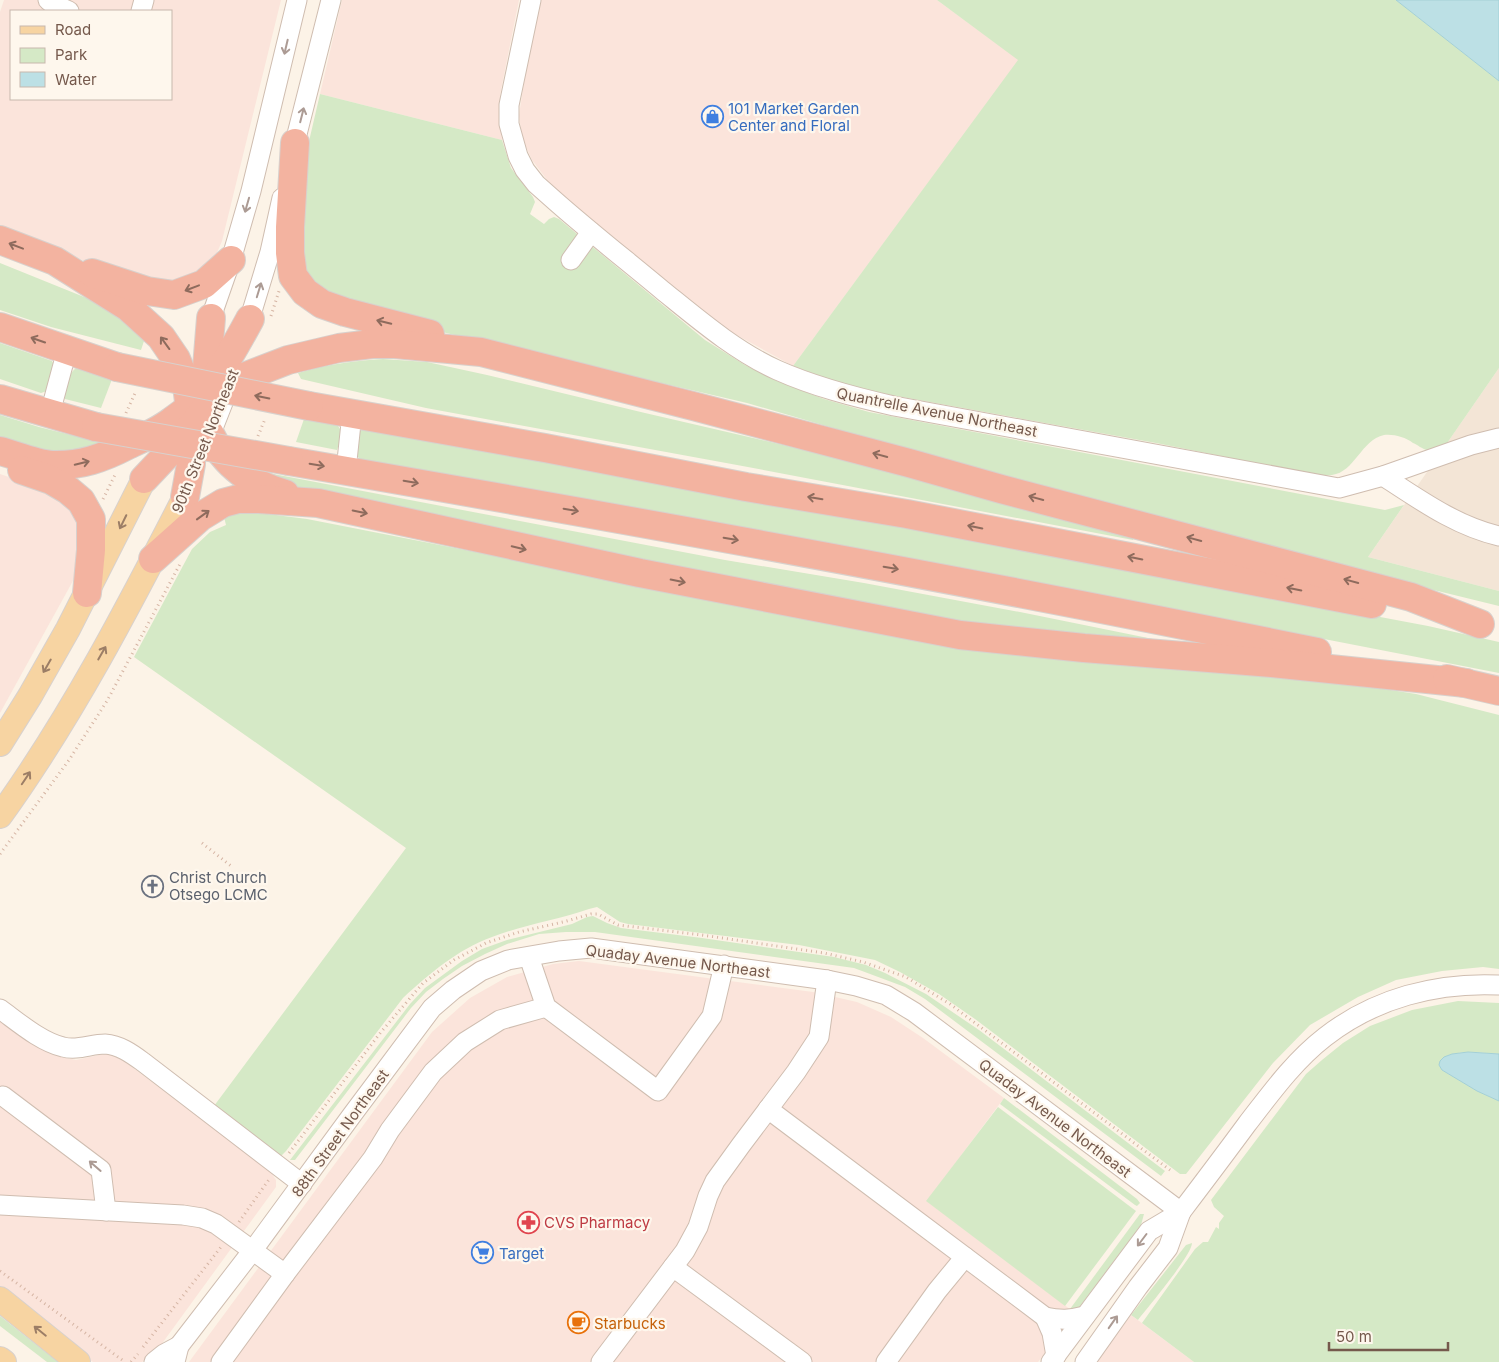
<svg xmlns="http://www.w3.org/2000/svg" width="1499" height="1362" font-family="Inter,sans-serif">
	<rect width="100%" height="100%" fill="#fcf3e7"/>
	<path fill="#f3e5d6" d="M1499,368v223l-131,-34 75,-108z"/>
	<g fill="#fbe4db" fill-rule="evenodd">
		<path d="M4,0h277l-59,241 -6,14 -17,22 -37,12 -162,-59v-218zM11,11h160v88h-160z"/>
		<path d="M342,0h177l-19,95 -1,19 3,26 -182,-46z"/>
		<path d="M538,0h399l82,60 -226,306 -71,-39 -153,-126 -21,-20 -16,-21 -10,-22 -3,-23 11,-72z"/>
		<path d="M0,474l56,19 13,14 7,12 5,24 -2,19 -5,17 -74,134z"/>
		<path d="M579,961l234,31 44,10 34,15 32,21 81,60 -77,103 148,112 -37,49h-849l243,-330 38,-34 37,-21 46,-13z"/>
		<path d="M0,1019l35,26 26,12 15,3 23,-5 11,-1 14,7 146,110 6,9v7l-118,162 -16,13h-49l-3,-2 -90,-71z"/>
		<path d="M1131,1315l63,47h-98z"/>
	</g>
	<g fill="#d5e9c6">
		<path d="M937,0h459l103,81v287l-56,81c-5,0 -11,2 -16,1 -5,-1 -9,-5 -14,-7 -8,-6 -19,-9 -29,-8 -23,5 -29,37 -52,40 -5,1 -11,0 -16,0l-160,-32 -265,-48 -56,-13 -42,-16 225,-306z"/>
		<path d="M320,94l182,46 9,28 22,29 2,5 -5,12 14,10 5,-5 5,-2 5,2 146,121 40,25 32,16 47,18 45,13 516,98 19,-5 -36,52 131,34v15l-204,-50 -294,-79 -254,-74 -305,-71 -127,-41 -9,-23 -5,-25 2,-76z"/>
		<path d="M0,263l94,38 23,13 16,14 11,13 -3,9 -90,-23 -51,-17z"/>
		<path d="M0,343l52,18 2,4 -7,26 -6,2 -41,-14z"/>
		<path d="M383,359l44,3 60,13 158,38 134,31 356,88 -2,8 -396,-75 -311,-57 -125,-29 -3,-6c29,-9 55,-12 85,-14z"/>
		<path d="M78,367l36,7 -13,34 -36,-9c-4,-9 4,-28 13,-32z"/>
		<path d="M0,415l39,12 68,17 -22,13 -85,-11z"/>
		<path d="M304,419c23,3 47,-1 33,31l-41,-8z"/>
		<path d="M364,429l458,83 606,114 71,16v31l-438,-85 -701,-129 -5,-5 4,-23z"/>
		<path d="M263,472l462,88 139,23 156,29 133,27 -1,7 -106,-8 -745,-144z"/>
		<path d="M253,512l54,7 469,92 482,58 158,25 83,21v254l-16,-2 -41,4 -46,9 -38,17 -48,28 -37,38 -87,111h-6l-205,-155 -36,-25 -39,-22 -25,-12 -76,-15 -171,-21 -8,-2 -23,-15 -8,2c-32,11 -66,16 -97,28 -35,13 -62,36 -89,61l-117,153 -6,6 -66,-51 192,-258 -272,-191 58,-108 18,-17 16,-7 -2,-8 10,-3z"/>
		<path d="M593,916l14,7 14,5 81,10 132,19 32,8 19,8 41,21 53,36 186,141 -4,5 -236,-177 -20,-12 -51,-19 -259,-36h-29l-27,2 -32,10 -22,10 -23,12 -19,13 -17,13 -15,16 -116,152h-5l120,-156 15,-16 37,-27 20,-12 25,-9 65,-16 15,-7z"/>
		<path d="M1458,1001l41,2v51c-13,-1 -46,-5 -55,4 -2,2 -3,4 -5,7l3,5 35,21 22,10v261h-305l-52,-39 53,-74 8,-7h5l8,-15 3,2v-6l5,-7 -10,-9 -3,-7 95,-126 16,-14 21,-17 27,-17 42,-16z"/>
		<path d="M1004,1098l133,101 3,4 -3,3 -2,-1 -135,-101z"/>
		<path d="M998,1107l138,104 -71,95 -139,-105z"/>
		<path d="M1140,1214h4l-3,11 -66,88 -5,-4z"/>
		<path d="M1192,1243c0,12 -44,64 -54,77l-7,-5 55,-70z"/>
		<path d="M0,1316l58,46h-11l-47,-36z"/>
	</g>
	<g fill="#bce0e5" stroke="#a3d0d6">
		<path d="M1396,0h103v81z"/>
		<path d="M1468,1052l31,2v47l-22,-10 -35,-21 -3,-5 1,-4 4,-4 8,-3z"/>
	</g>
	<g fill="none" stroke-linecap="round" stroke-linejoin="round">
		<defs>
			<g id="minor">
				<path d="M48,0l5,4 16,7"/>
				<path d="M531,0l-22,105v19l9,32 7,14 11,14 18,16c35,31 72,60 108,90 36,29 73,61 115,80 38,17 77,27 117,36l445,82 44,-12 88,-31 28,-7"/>
				<path d="M141,11l3,-11"/>
				<path d="M292,154l39,-154"/>
				<path d="M571,260l20,-28"/>
				<path d="M207,329l24,-69 20,-69 46,-191"/>
				<path d="M246,331l24,-79 12,-54"/>
				<path d="M50,413l17,-63"/>
				<path d="M206,446l22,-56"/>
				<path d="M346,470l6,-56"/>
				<path d="M1383,476c37,24 73,50 116,60"/>
				<path d="M529,957l17,50 112,84 54,-75 12,-51"/>
				<path d="M0,1009c18,13 41,33 63,38 14,4 28,-3 42,-3 15,1 27,10 38,18l159,122"/>
				<path d="M3,1096l98,74 5,41"/>
				<path d="M768,1109l277,208"/>
				<path d="M0,1205l183,10 19,3 14,6 69,50"/>
				<path d="M673,1267l129,95"/>
				<path d="M179,1346l74,-96 99,-135 80,-107 21,-18 28,-19 27,-11 51,-9 32,-3 236,32 29,6 30,9 28,17 267,200c22,-29 44,-58 66,-88 24,-31 47,-63 78,-87 50,-39 112,-55 174,-52"/>
				<path d="M1056,1356l-4,-23 -7,-16c15,3 25,3 40,-1"/>
				<path d="M154,1362l10,-8 15,-8 -4,16"/>
				<path d="M221,1362l64,-88 88,-116 17,-28 43,-58 32,-30 35,-22 46,-13"/>
				<path d="M601,1362l84,-111 13,-24 10,-31 7,-15 26,-36 55,-73 23,-35 8,-57"/>
				<path d="M886,1362l51,-71 28,-34"/>
				<path d="M1051,1362l98,-131 32,-19"/>
				<path d="M1085,1362l53,-75 30,-39 13,-36"/>
			</g>
			<g id="major">
				<path d="M0,744l30,-48 38,-67 76,-150"/>
				<path d="M0,816c72,-100 129,-210 185,-319"/>
				<path d="M0,1299l78,63"/>
				<path d="M0,1359l4,3"/>
			</g>
			<g id="highway">
				<path d="M295,143l-5,84v26l3,23 12,16 17,12 23,8 85,22"/>
				<path d="M0,240l55,21 73,46 33,30 15,22 11,27 5,39 -1,39 -6,33"/>
				<path d="M92,273l55,18 27,4 30,-11 27,-24"/>
				<path d="M0,327l117,40"/>
				<path d="M205,392l6,-74"/>
				<path d="M0,399l96,28"/>
				<path d="M309,406l236,42 201,39 161,27 465,90"/>
				<path d="M210,434c14,31 43,51 75,60"/>
				<path d="M0,451c15,4 37,13 52,14 29,1 51,-7 76,-20 15,-7 31,-14 44,-24 36,-24 58,-65 78,-102"/>
				<path d="M289,461c343,59 686,121 1028,191"/>
				<path d="M22,470l29,10 17,10 13,11 10,18v31l-4,43"/>
				<path d="M144,479l35,-37 37,-46 15,-14 57,-22 51,-12 33,-4h23l86,8 212,54 216,57 92,26 410,108 69,27"/>
				<path d="M153,559l47,-42 23,-14 15,-4h21l59,4 322,70 320,62 124,13 188,15 194,20"/>
				<path d="M1447,679l52,12"/>
			</g>
		</defs>
		<use href="#minor" stroke="#cfbdb0" stroke-width="21"/>
		<use href="#major" stroke="#d8d1cd" stroke-width="26"/>
		<use href="#highway" stroke="#d8d1cd" stroke-width="30"/>
		<g stroke="#d5b4a3" stroke-width="3" stroke-dasharray="1 4" stroke-linecap="butt">
			<path d="M271,316l8,-25"/>
			<path d="M126,413l10,-22"/>
			<path d="M258,436l7,-17"/>
			<path d="M103,499l12,-24"/>
			<path d="M202,843l29,23"/>
			<path d="M0,854l69,-94 38,-59 73,-137"/>
			<path d="M289,1153l92,-121 42,-49 31,-23 32,-17 33,-11 44,-10 28,-8h7l20,11 84,10 122,18 39,9 43,15 44,27 220,166"/>
			<path d="M239,1222l31,-44"/>
			<path d="M0,1271l125,91"/>
			<path d="M143,1347l78,-100"/>
			<path d="M131,1362l7,-8"/>
		</g>
		<use href="#minor" stroke="#fff" stroke-width="19"/>
		<use href="#major" stroke="#f7d4a2" stroke-width="24"/>
		<use href="#highway" stroke="#f3b3a0" stroke-width="28"/>
		<defs>
			<g id="highway-bridge">
				<path d="M117,367l192,39"/>
				<path d="M96,427l193,34"/>
			</g>
		</defs>
		<use href="#highway-bridge" stroke="#d8d1cd" stroke-width="30" stroke-linecap="butt"/>
		<use href="#highway-bridge" stroke="#f3b3a0" stroke-width="28"/>
	</g>
	<defs><path id="oneway-shaft" d="M-6 0H5M1.5-3L5.5 0L1.5 3" fill="none" stroke-width="1.6" stroke-linecap="round" stroke-linejoin="round" transform="scale(1.25)"/></defs>
	<g stroke="#ac9b94">
		<use href="#oneway-shaft" transform="translate(286 47) rotate(103)"/>
		<use href="#oneway-shaft" transform="translate(302 115) rotate(-76)"/>
		<use href="#oneway-shaft" transform="translate(247 205) rotate(106)"/>
		<use href="#oneway-shaft" transform="translate(259 290) rotate(-73)"/>
		<use href="#oneway-shaft" transform="translate(95 1166) rotate(-139)"/>
		<use href="#oneway-shaft" transform="translate(1142 1240) rotate(127)"/>
		<use href="#oneway-shaft" transform="translate(1113 1322) rotate(-55)"/>
	</g>
	<g stroke="#8e6b5d">
		<use href="#oneway-shaft" transform="translate(16 246) rotate(-159)"/>
		<use href="#oneway-shaft" transform="translate(192 288) rotate(159)"/>
		<use href="#oneway-shaft" transform="translate(384 322) rotate(-166)"/>
		<use href="#oneway-shaft" transform="translate(38 340) rotate(-161)"/>
		<use href="#oneway-shaft" transform="translate(165 343) rotate(-126)"/>
		<use href="#oneway-shaft" transform="translate(262 397) rotate(-168)"/>
		<use href="#oneway-shaft" transform="translate(880 455) rotate(-165)"/>
		<use href="#oneway-shaft" transform="translate(82 463) rotate(-14)"/>
		<use href="#oneway-shaft" transform="translate(317 465) rotate(10)"/>
		<use href="#oneway-shaft" transform="translate(411 482) rotate(10)"/>
		<use href="#oneway-shaft" transform="translate(815 498) rotate(-171)"/>
		<use href="#oneway-shaft" transform="translate(1036 498) rotate(-165)"/>
		<use href="#oneway-shaft" transform="translate(571 510) rotate(10)"/>
		<use href="#oneway-shaft" transform="translate(360 512) rotate(12)"/>
		<use href="#oneway-shaft" transform="translate(203 515) rotate(-36)"/>
		<use href="#oneway-shaft" transform="translate(975 527) rotate(-169)"/>
		<use href="#oneway-shaft" transform="translate(731 539) rotate(10)"/>
		<use href="#oneway-shaft" transform="translate(1194 539) rotate(-165)"/>
		<use href="#oneway-shaft" transform="translate(519 548) rotate(13)"/>
		<use href="#oneway-shaft" transform="translate(1135 558) rotate(-169)"/>
		<use href="#oneway-shaft" transform="translate(891 568) rotate(10)"/>
		<use href="#oneway-shaft" transform="translate(678 581) rotate(11)"/>
		<use href="#oneway-shaft" transform="translate(1351 581) rotate(-165)"/>
		<use href="#oneway-shaft" transform="translate(1294 589) rotate(-169)"/>
	</g>
	<g stroke="#9c7e66">
		<use href="#oneway-shaft" transform="translate(123 522) rotate(116)"/>
		<use href="#oneway-shaft" transform="translate(102 653) rotate(-60)"/>
		<use href="#oneway-shaft" transform="translate(47 666) rotate(120)"/>
		<use href="#oneway-shaft" transform="translate(26 778) rotate(-56)"/>
		<use href="#oneway-shaft" transform="translate(40 1331) rotate(-141)"/>
	</g>
	<defs>
		<symbol id="shop-ring" viewBox="-11 -11 22 22"><circle r="9.5" fill="#fef7ed" stroke="#3f7fe0" stroke-width="1.5"/><path d="M-5-2.5h2.3a2.7 3.5 0 0 1 5.4 0H5L5.5 6h-11ZM-1.5-2.5h3a1.5 2.3 0 0 0-3 0Z" fill="#3f7fe0"/></symbol>
		<symbol id="church-ring" viewBox="-11 -11 22 22"><circle r="9.5" fill="#fef7ed" stroke="#6b7280" stroke-width="1.5"/><path d="M-1.2-6h2.4v3.5h3.3v2.4h-3.3V6h-2.4V-.1h-3.3v-2.4h3.3Z" fill="#6b7280"/></symbol>
		<symbol id="pharmacy-ring" viewBox="-11 -11 22 22"><circle r="9.5" fill="#fef7ed" stroke="#e0444e" stroke-width="1.5"/><path d="M-2-6h4v4h4v4h-4v4h-4v-4h-4v-4h4Z" fill="#e0444e"/></symbol>
		<symbol id="supermarket-ring" viewBox="-11 -11 22 22"><circle r="9.5" fill="#fef7ed" stroke="#3f7fe0" stroke-width="1.5"/><path d="M-6-5.5h2.5l.6 2H6L4.5 2H-2.5L-4.4-4H-6ZM-1.5 3.2a1.3 1.3 0 1 0 .1 0ZM3 3.2a1.3 1.3 0 1 0 .1 0Z" fill="#3f7fe0"/></symbol>
		<symbol id="cafe-ring" viewBox="-11 -11 22 22"><circle r="9.5" fill="#fef7ed" stroke="#e8710a" stroke-width="1.5"/><path d="M-5.5-4.5H6V0H3Q3 3.5 0 3.5H-2.5Q-5.5 3.5-5.5 0ZM3-3.2v2h1.7v-2ZM-6 4.5H4V6H-6Z" fill="#e8710a"/></symbol>
	</defs>
	<g fill-rule="evenodd">
		<use href="#shop-ring" x="700" y="104" width="25" height="25"/>
		<use href="#church-ring" x="140" y="874" width="25" height="25"/>
		<use href="#pharmacy-ring" x="516" y="1210" width="25" height="25"/>
		<use href="#supermarket-ring" x="470" y="1240" width="25" height="25"/>
		<use href="#cafe-ring" x="566" y="1310" width="25" height="25"/>
	</g>
	<g text-anchor="middle" dominant-baseline="central" stroke-width="4.5" stroke-linejoin="round" paint-order="stroke">
		<g font-size="15" fill="#366cbe" stroke="#fef7ed" text-anchor="start">
			<text x="728" y="108">101 Market Garden<tspan x="728" dy="17">Center and Floral</tspan></text>
			<text x="499" y="1253">Target</text>
		</g>
		<g font-size="15" fill="#75594c" stroke="#fef7ed">
			<text transform="translate(937 412) rotate(11)">Quantrelle Avenue Northeast</text>
			<text transform="translate(205 441) rotate(-68)">90th Street Northeast</text>
			<text transform="translate(678 961) rotate(7)">Quaday Avenue Northeast</text>
			<text transform="translate(1055 1118) rotate(37)">Quaday Avenue Northeast</text>
			<text transform="translate(340 1133) rotate(-54)">88th Street Northeast</text>
		</g>
		<g font-size="15" fill="#5b616d" stroke="#fef7ed" text-anchor="start">
			<text x="169" y="877">Christ Church<tspan x="169" dy="17">Otsego LCMC</tspan></text>
		</g>
		<g font-size="15" fill="#be3a42" stroke="#fef7ed" text-anchor="start">
			<text x="544" y="1222">CVS Pharmacy</text>
		</g>
		<g font-size="15" fill="#c56008" stroke="#fef7ed" text-anchor="start">
			<text x="594" y="1323">Starbucks</text>
		</g>
	</g>
	<rect x="10" y="10" width="162" height="90" fill="#fef7ed" stroke="#c7b8ad"/>
	<rect x="20" y="26" width="25" height="8" fill="#f7d4a2" stroke="#c7b8ad"/>
	<text x="55" y="35" font-size="15" fill="#75594c">Road</text>
	<rect x="20" y="48" width="25" height="15" fill="#d5e9c6" stroke="#c7b8ad"/>
	<text x="55" y="60" font-size="15" fill="#75594c">Park</text>
	<rect x="20" y="72" width="25" height="15" fill="#bce0e5" stroke="#c7b8ad"/>
	<text x="55" y="85" font-size="15" fill="#75594c">Water</text>
	<path d="M1329 1342v8h119v-8" fill="none" stroke="#75594c" stroke-width="2.5"/>
	<text x="1336" y="1342" font-size="15" fill="#75594c" stroke="#fef7ed" stroke-width="4" paint-order="stroke">50 m</text>
</svg>
